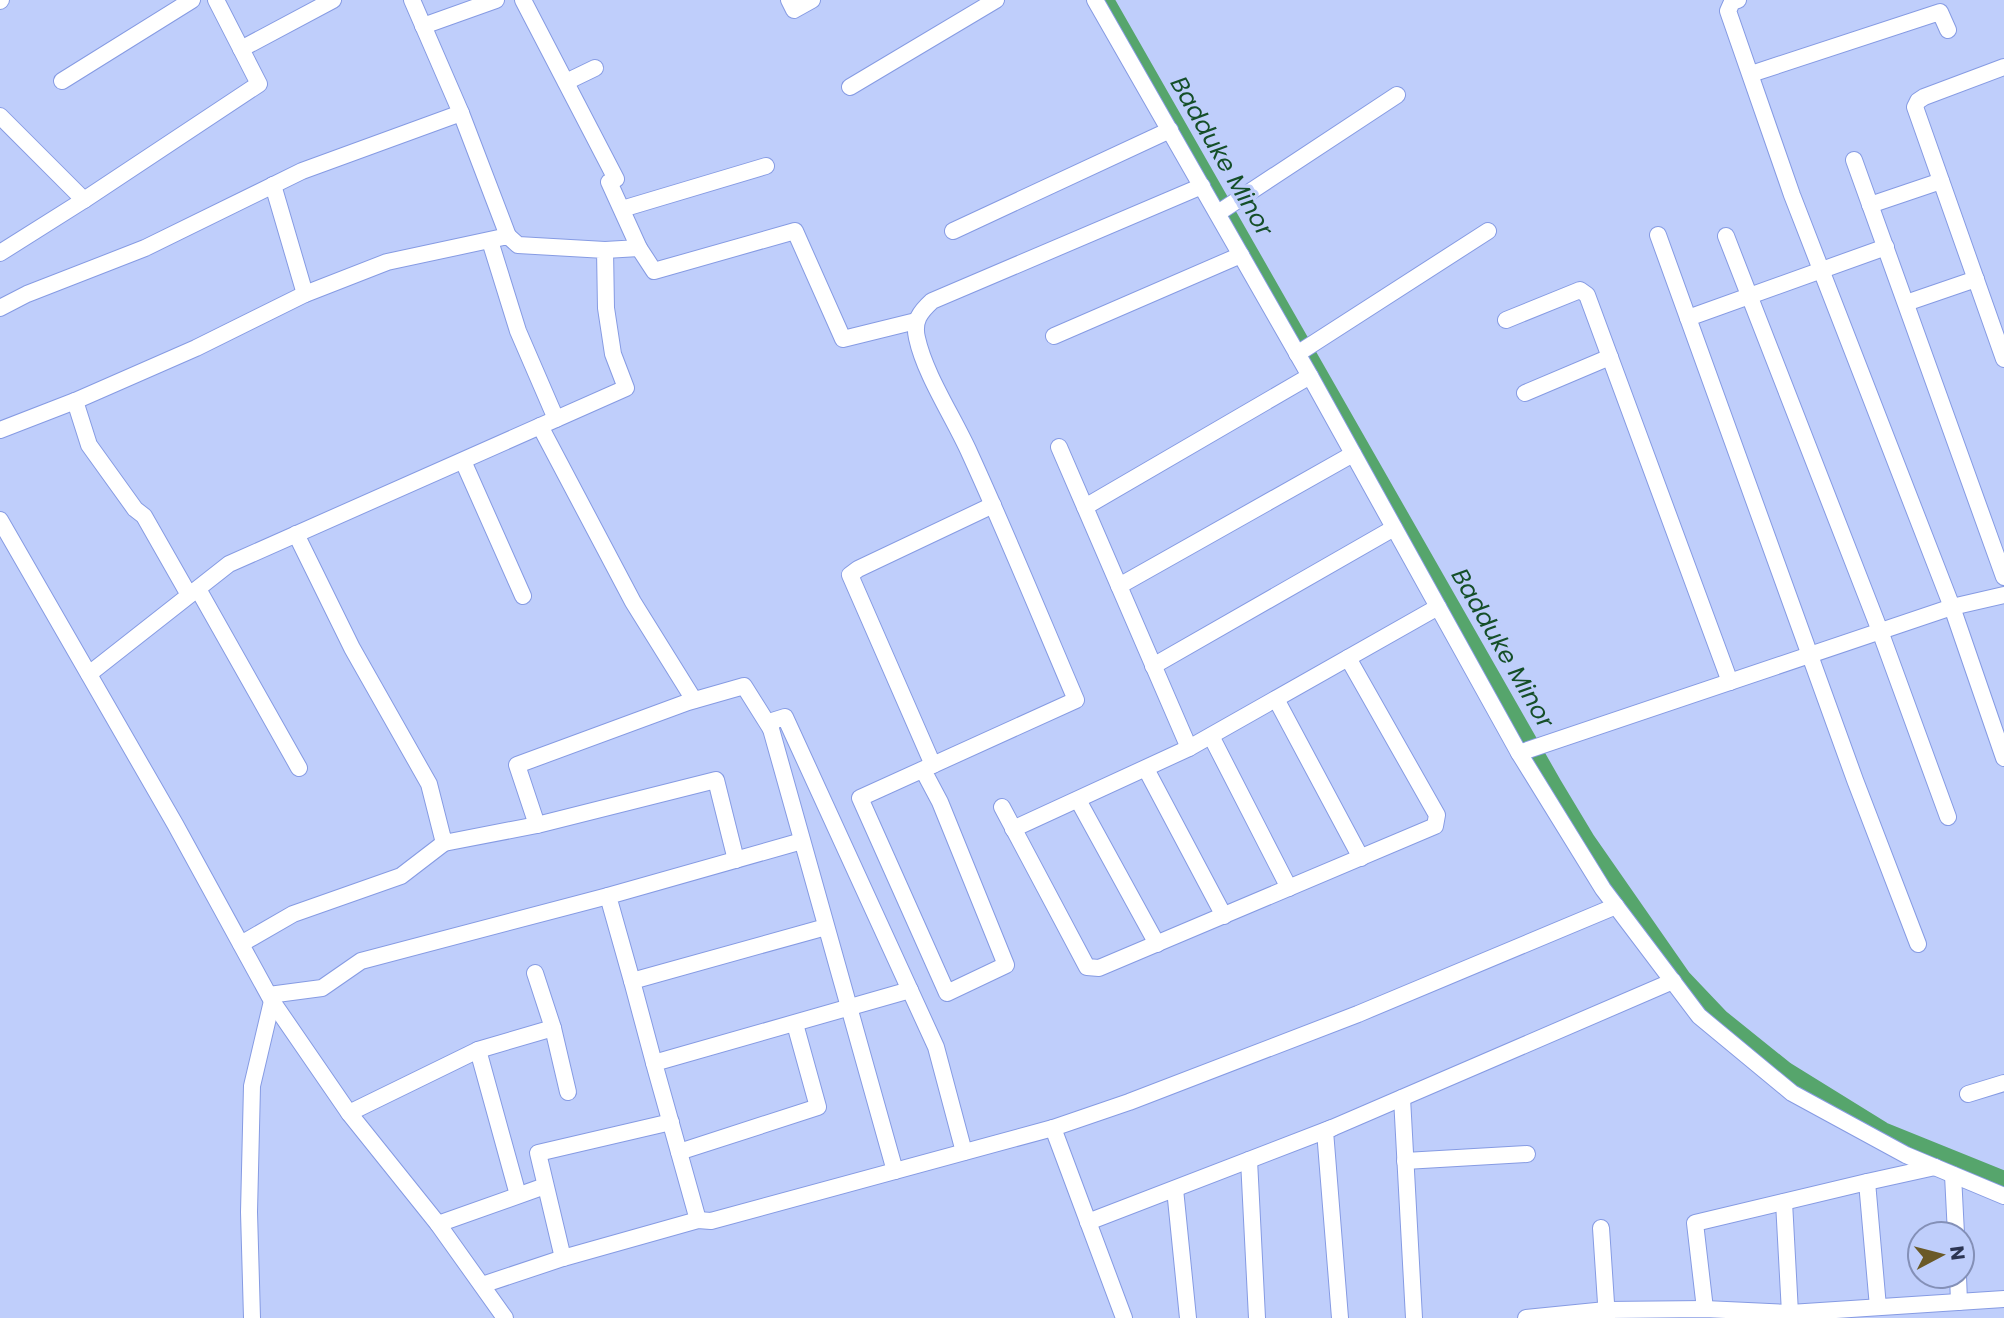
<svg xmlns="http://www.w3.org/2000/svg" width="2004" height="1318" font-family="Poppins,sans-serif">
	<rect width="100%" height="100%" fill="#bfcefb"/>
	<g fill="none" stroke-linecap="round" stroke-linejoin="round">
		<path stroke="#56a56c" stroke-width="18" d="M1105,0l448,785 33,55 96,138 38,40 66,53 97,60 121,49"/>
		<defs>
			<g id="minor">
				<path d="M412,0l49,113"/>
				<path d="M523,0l93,179 -7,3 30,66 -34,2"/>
				<path d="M789,0l5,10 18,-10"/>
				<path d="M1095,0l215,376 209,377 84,136 96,127 93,77 114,62 98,41"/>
				<path d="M1738,0l-6,2 -4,9 64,184 160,412 52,151"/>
				<path d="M0,1l1,-1"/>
				<path d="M423,26l73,-26"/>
				<path d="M241,49l92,-49"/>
				<path d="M2004,67l-80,30 -6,4 -3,6 89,252"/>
				<path d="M1751,74l189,-62 8,18"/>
				<path d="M62,81l130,-81"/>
				<path d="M566,82l29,-14"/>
				<path d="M850,87l146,-87"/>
				<path d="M0,116l84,84 -84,53"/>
				<path d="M1854,160l150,417"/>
				<path d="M273,185l32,109"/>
				<path d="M84,200l175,-116 -43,-84"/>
				<path d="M1870,205l71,-24"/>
				<path d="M622,209l144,-43"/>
				<path d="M1218,213l179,-118"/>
				<path d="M953,231l217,-101"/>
				<path d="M1658,235l197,545 63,164"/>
				<path d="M1726,236l154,395 68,186"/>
				<path d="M490,241l28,90 38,88"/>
				<path d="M639,248l15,23 141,-40 48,108 73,-18"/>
				<path d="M1906,303l70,-24"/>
				<path d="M0,308l27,-14 118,-46 157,-77 159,-58 47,123"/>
				<path d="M1688,318l198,-71"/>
				<path d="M1506,320l74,-30 7,5 143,387"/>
				<path d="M1054,336l187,-81"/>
				<path d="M1297,354l191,-123"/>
				<path d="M1525,393l85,-36"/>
				<path d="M540,426l93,176 61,98"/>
				<path d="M0,430l75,-29"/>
				<path d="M1059,447l130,301"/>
				<path d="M463,461l60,135"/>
				<path d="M1085,507l225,-131"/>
				<path d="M0,520l175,304 97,177 77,112 89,111 67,94"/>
				<path d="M296,534l56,114 77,136 15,59 93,-18"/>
				<path d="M1119,586l234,-132"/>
				<path d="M198,589l101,179"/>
				<path d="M1153,666l241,-138"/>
				<path d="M89,674l140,-110 397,-176 -13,-34 -7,-46 -1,-58 -87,-5 -10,-9 -121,26 -82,32 -109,54 -121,53 14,44 46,64 9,7 45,79"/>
				<path d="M1276,699l85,159"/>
				<path d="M1211,736l78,152"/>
				<path d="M1519,753l433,-146 52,-12"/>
				<path d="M933,765l-83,-190 8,-6 135,-64"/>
				<path d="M1146,769l78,147"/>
				<path d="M923,770l17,32 66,163 -59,28 -87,-195 216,-98c-35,-82 -69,-165 -106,-246 -16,-36 -45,-79 -53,-116 -4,-17 3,-26 15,-37l270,-115"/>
				<path d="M1078,800l79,144"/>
				<path d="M1002,807l85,160 12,1 336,-142 2,-11 -89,-157"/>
				<path d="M1013,829l176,-81 249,-141"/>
				<path d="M736,860l-20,-80 -179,45 -20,-60 171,-63 56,-16 27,43"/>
				<path d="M241,944l52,-30 108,-38 43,-33"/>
				<path d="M632,981l-24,-85 194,-55"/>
				<path d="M269,995l53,-7 39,-27 247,-65"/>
				<path d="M553,1028l15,64"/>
				<path d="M478,1050l75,-22 -18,-55"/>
				<path d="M654,1063l-22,-82 194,-54"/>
				<path d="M1968,1094l36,-11"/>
				<path d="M1402,1098l12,220"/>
				<path d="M349,1113l129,-63 40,145"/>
				<path d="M1053,1128l71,190"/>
				<path d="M679,1152l139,-45 -23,-83"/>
				<path d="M1249,1160l8,158"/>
				<path d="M1405,1161l122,-7"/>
				<path d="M895,1171l-126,-449 16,-5 151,330 28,105"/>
				<path d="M1953,1175l3,59"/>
				<path d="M1867,1182l68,-15"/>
				<path d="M1175,1189l13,129"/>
				<path d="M1784,1202l6,111"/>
				<path d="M698,1220l-44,-157 256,-73"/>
				<path d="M1088,1222l244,-94"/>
				<path d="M438,1224l107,-38"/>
				<path d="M1601,1228l6,90"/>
				<path d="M563,1258l-25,-105 133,-31"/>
				<path d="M1958,1276l1,26"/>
				<path d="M482,1285l81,-27 135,-38 13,1 342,-93 76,-26 229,-88 258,-108"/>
				<path d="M1705,1309l-10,-86 172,-41 11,125"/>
				<path d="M252,1318l-3,-106 3,-126 20,-85"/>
				<path d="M1340,1318l-15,-187 348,-150"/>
				<path d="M1526,1318l80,-8 99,-1 85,4 214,-14"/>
			</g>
		</defs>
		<use href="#minor" stroke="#869be3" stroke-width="18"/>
		<use href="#minor" stroke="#fff" stroke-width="16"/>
	</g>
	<g text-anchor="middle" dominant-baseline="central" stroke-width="7" stroke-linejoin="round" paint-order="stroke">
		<g font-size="24" font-style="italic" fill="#154f29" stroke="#bfcefb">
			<text transform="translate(1222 156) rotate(60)">Badduke Minor</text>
			<text transform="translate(1503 648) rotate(60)">Badduke Minor</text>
		</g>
	</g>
	<g transform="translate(1941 1255) rotate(83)"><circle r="33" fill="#bfcefb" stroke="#8490b7" stroke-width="2"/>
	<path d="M0-5L12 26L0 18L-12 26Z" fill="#6a5927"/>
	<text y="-10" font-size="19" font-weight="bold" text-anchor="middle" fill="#2b3452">N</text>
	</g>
</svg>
